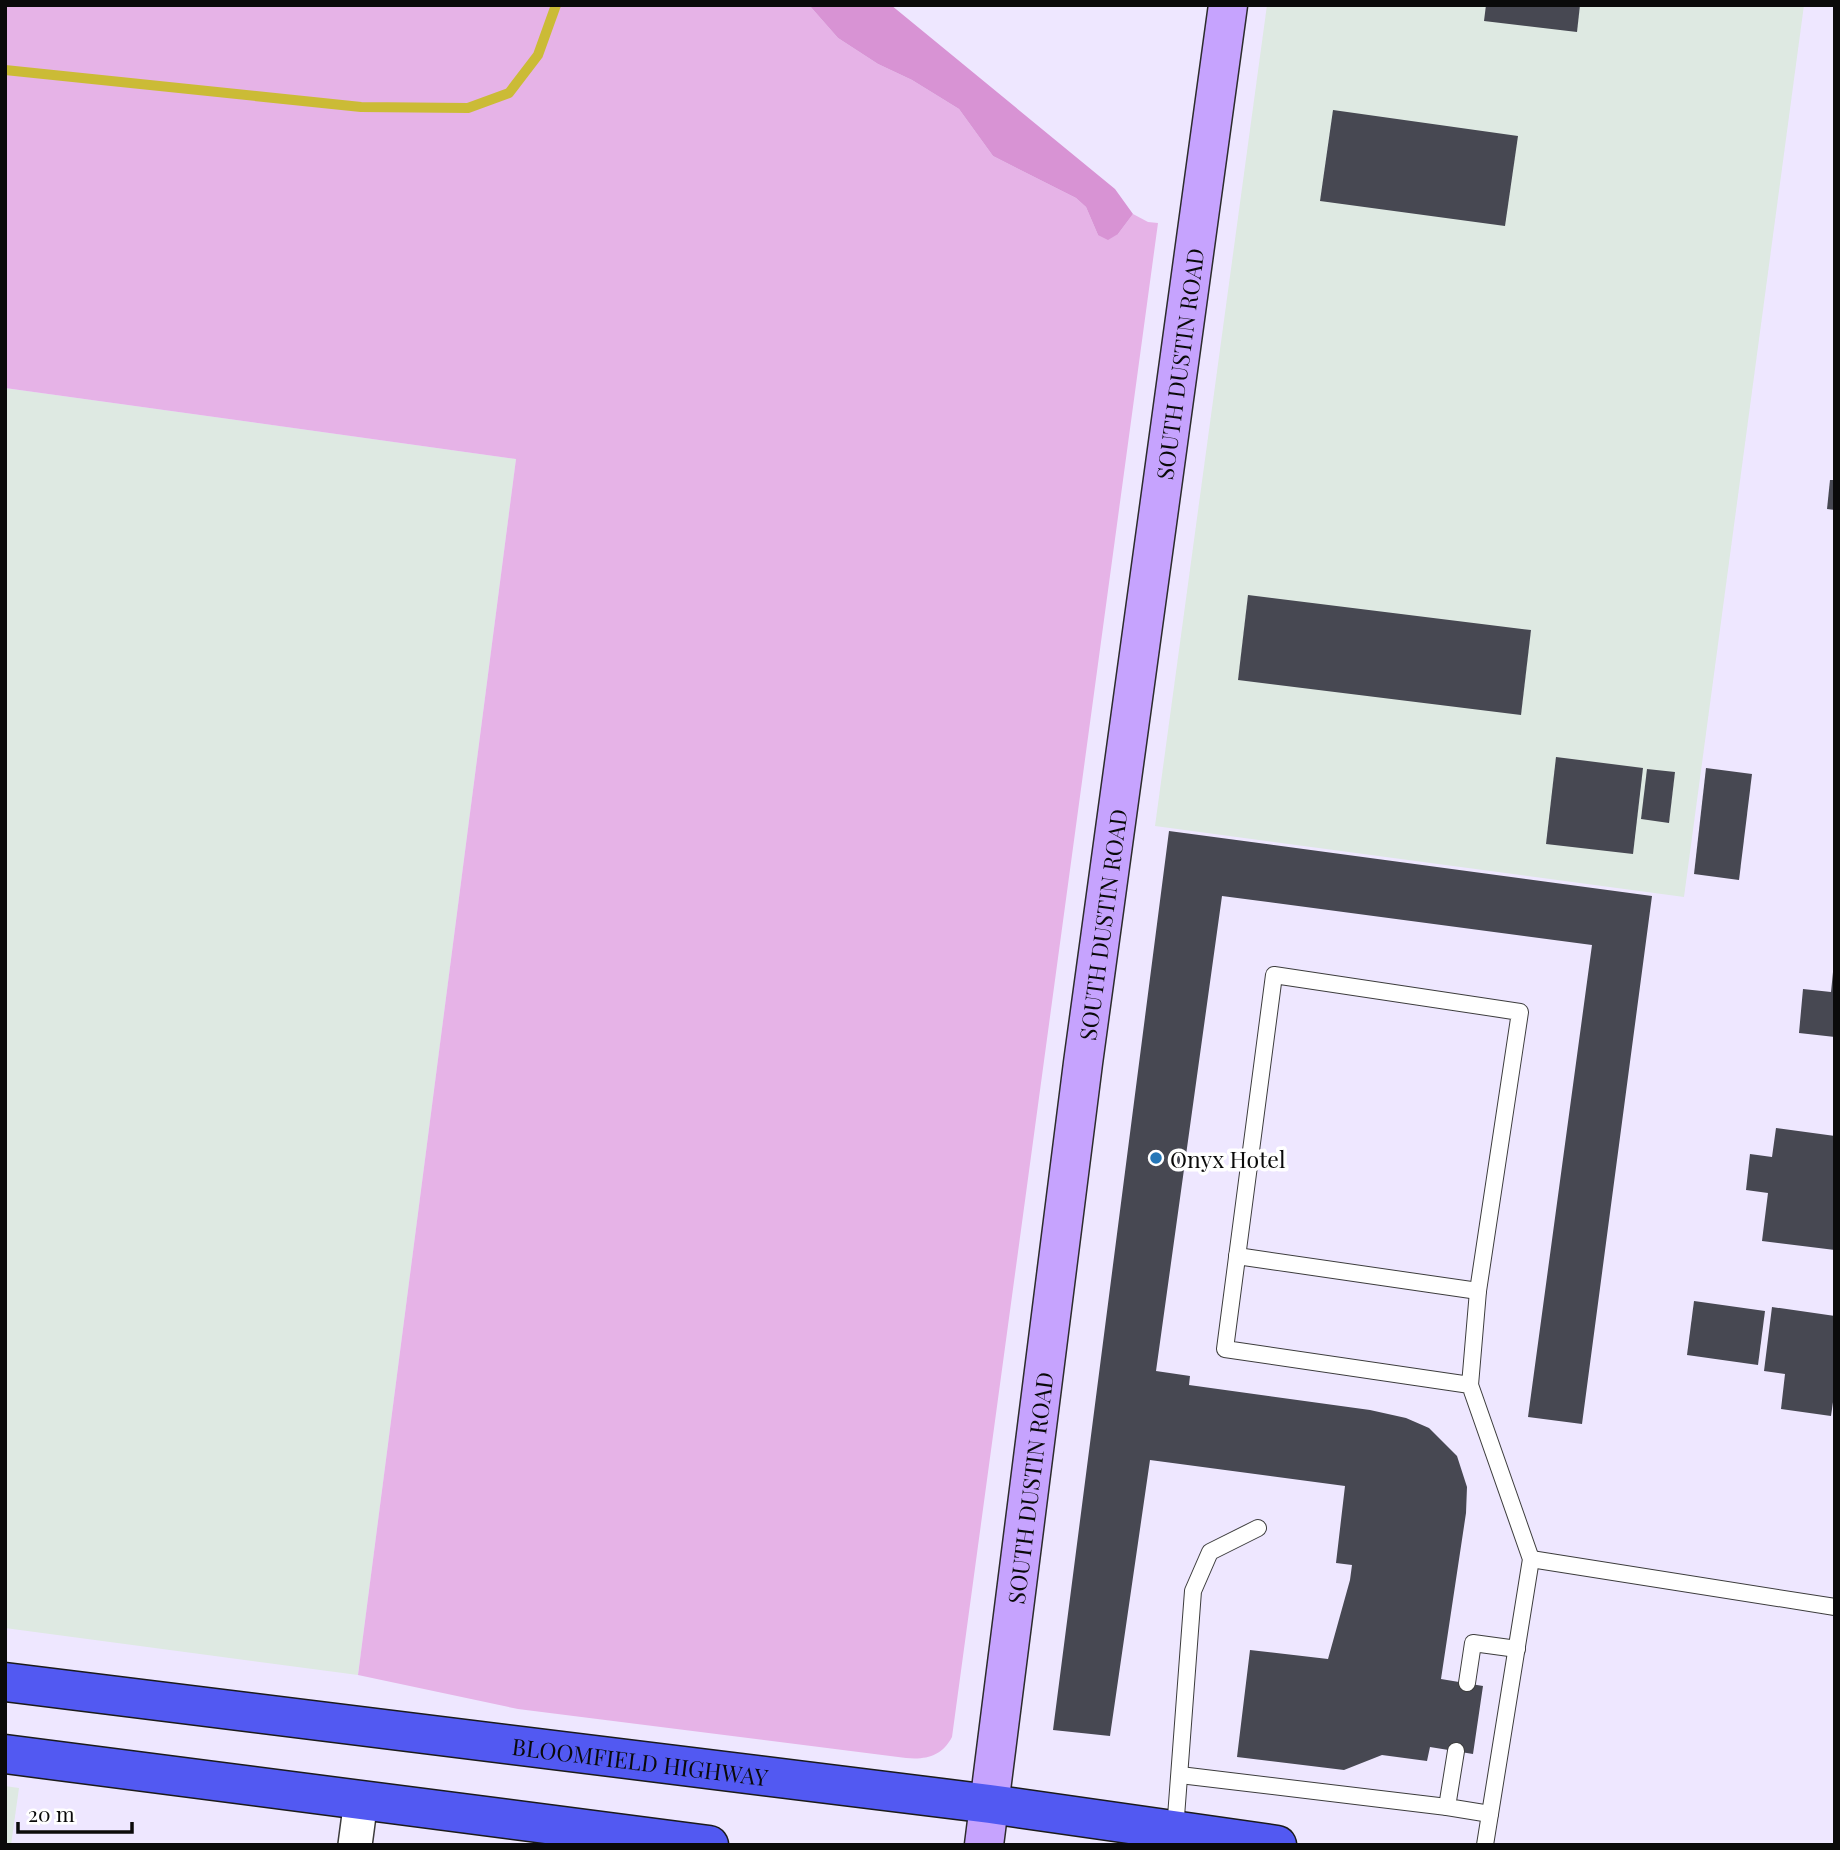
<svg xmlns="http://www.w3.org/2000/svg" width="1840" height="1850" font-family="'Playfair Display',serif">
	<rect width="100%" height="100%" fill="#eee7ff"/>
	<g fill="#dee9e2">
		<path d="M1267,5h537l-120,892 -529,-71z"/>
		<path d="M5,388l511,71 -158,1216 -353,-47z"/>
		<path d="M5,1786l14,2 -8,57h-6z"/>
	</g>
	<path fill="#e6b3e7" d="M5,5h804l29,33 40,26 34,16 47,29 34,47 83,42 10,9 12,28 20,-1 15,-20 15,8 10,1 -206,1514c-10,19 -26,23 -46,21l-388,-49 -160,-34 158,-1216 -511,-71z"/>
	<path fill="#d893d4" d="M809,5h82l224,184 18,25 -15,20 -10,6 -10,-5 -12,-28 -10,-9 -83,-42 -34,-47 -47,-29 -34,-16 -40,-26z"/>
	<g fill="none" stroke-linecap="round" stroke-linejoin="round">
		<path stroke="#cbbb36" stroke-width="10" d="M5,70l356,37 107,1 41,-15 29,-38 18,-50"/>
	</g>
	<g fill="#474852">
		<path d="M1486,5h94l-3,27 -93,-11z"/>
		<path d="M1333,110l185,26 -13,90 -185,-25z"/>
		<path d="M1830,480h5v30l-8,-1z"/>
		<path d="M1248,595l283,35 -10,85 -283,-35z"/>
		<path d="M1556,757l87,11 -10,86 -87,-10z"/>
		<path d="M1706,768l46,6 -13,106 -45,-6z"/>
		<path d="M1647,769l28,3 -6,51 -28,-4z"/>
		<path d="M1169,831l483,65 -70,528 -54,-7 64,-472 -370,-49 -66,475 34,5 -1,9 181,25 36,8 23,10 28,28 10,31 -1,26 -25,166 42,7 -10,68 -43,-7 -3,14 -45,-6 -38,15 -107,-13 13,-107 78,9 22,-79 2,-15 -16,-2 9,-77 -195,-26 -40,276 -57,-6z"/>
		<path d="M1833,972l2,65 -36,-4 4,-44 28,3z"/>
		<path d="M1776,1128l59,8v114l-73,-9 6,-48 -22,-3 4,-36 22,3z"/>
		<path d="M1694,1301l71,10 -7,54 -71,-10z"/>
		<path d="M1772,1307l63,9v72l-4,28 -50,-7 4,-35 -21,-3z"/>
	</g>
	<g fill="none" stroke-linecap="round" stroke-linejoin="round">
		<defs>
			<g id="lane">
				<path d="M1237,1256l241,35"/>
				<path d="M1470,1385l8,-94 42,-279 -246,-37 -49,374 245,36 61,174 -46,286"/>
				<path d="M1531,1559l304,48"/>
				<path d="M1467,1683l6,-40 44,6"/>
				<path d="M1456,1751l-9,56 43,7"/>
				<path d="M1180,1775l267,32"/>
				<path d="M1175,1830l18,-239 17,-39 48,-24"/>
			</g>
			<path id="street" d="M355,1845l6,-45"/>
			<g id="secondary">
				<path id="s1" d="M984,1845l99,-782 145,-1058"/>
			</g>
			<g id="highway">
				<path id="s2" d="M5,1682l985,122 287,41"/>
				<path d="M5,1754l704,91"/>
			</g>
		</defs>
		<use href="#lane" stroke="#3d3d3d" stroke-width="18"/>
		<use href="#street" stroke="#3d3d3d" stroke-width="36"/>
		<use href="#secondary" stroke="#2c2c2c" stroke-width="41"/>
		<use href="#highway" stroke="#1b1b1b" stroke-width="41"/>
		<use href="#lane" stroke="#fff" stroke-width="16"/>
		<use href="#street" stroke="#fff" stroke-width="33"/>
		<use href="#secondary" stroke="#c6a3fe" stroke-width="38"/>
		<use href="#highway" stroke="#5259f2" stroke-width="38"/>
	</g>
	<circle fill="#2576b7" stroke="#fff" stroke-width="2.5" cx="1156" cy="1158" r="7"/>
	<g text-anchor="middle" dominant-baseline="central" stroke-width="7" stroke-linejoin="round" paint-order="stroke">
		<g font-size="23" fill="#0a0a0a" stroke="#fff">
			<text stroke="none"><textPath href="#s1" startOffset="1494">SOUTH DUSTIN ROAD</textPath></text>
			<text stroke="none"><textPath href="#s1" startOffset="928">SOUTH DUSTIN ROAD</textPath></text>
			<text stroke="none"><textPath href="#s1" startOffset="360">SOUTH DUSTIN ROAD</textPath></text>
			<text stroke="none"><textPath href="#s2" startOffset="640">BLOOMFIELD HIGHWAY</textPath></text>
		</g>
		<g font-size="23" fill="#0a0a0a" stroke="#fff" text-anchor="start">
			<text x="1170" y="1158">Onyx Hotel</text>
		</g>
	</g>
	<rect width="1840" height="1850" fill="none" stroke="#0a0a0a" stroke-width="14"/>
	<path d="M18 1822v10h114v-10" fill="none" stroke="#0a0a0a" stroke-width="3.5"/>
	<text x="28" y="1822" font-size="21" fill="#0a0a0a" stroke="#ffffff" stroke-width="5" paint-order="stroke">20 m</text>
</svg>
